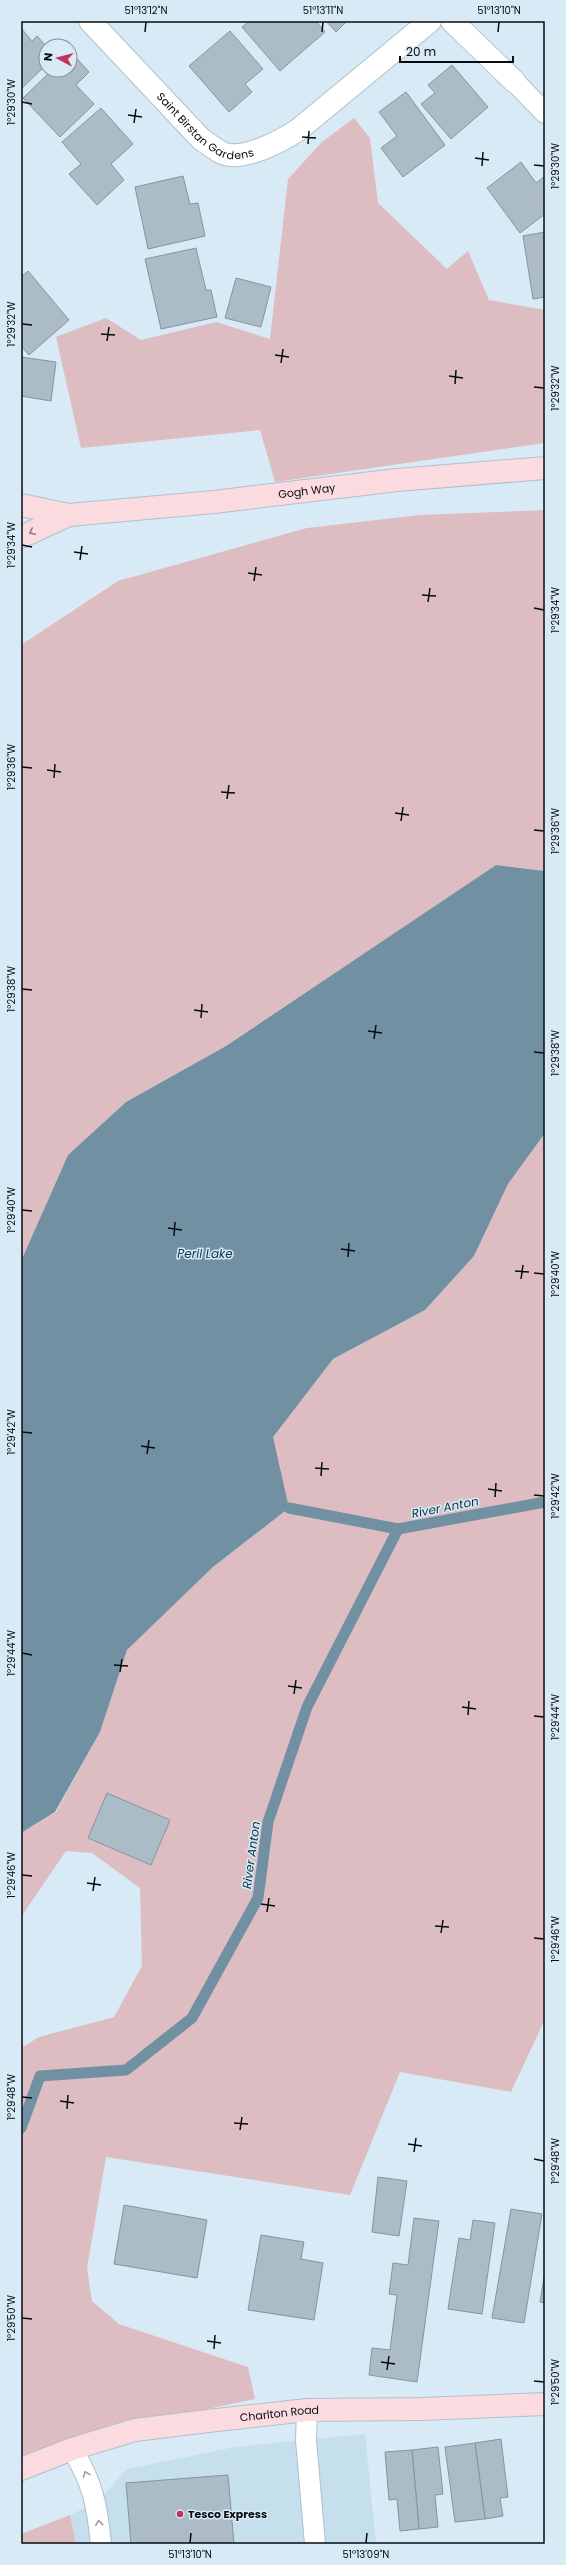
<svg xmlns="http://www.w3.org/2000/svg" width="566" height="2565" font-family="Poppins,sans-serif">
	<rect width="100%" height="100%" fill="#d8eaf5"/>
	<path fill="#c5dfed" d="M365,2434l11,110h-300l-6,-29 27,-13 30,-33 108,-22z"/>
	<g fill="#ddbdc1">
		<path d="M354,118l16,20 8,65 69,66 21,-18 21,49 56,10v133l-270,39 -15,-52 -179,18 -25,-111 50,-19 35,22 75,-18 54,17 18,-160 34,-37z"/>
		<path d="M545,510v361l-49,-6 -270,181 -100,56 -58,53 -47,106v-616l97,-64 189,-53 113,-13z"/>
		<path d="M545,1133v886l-34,73 -111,-20 -50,123 -244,-38 -19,111 5,33 27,23 129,43 7,32 -176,37 -58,23v-411l18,-11 75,-20 28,-51 -2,-78 -48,-35 -26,-2 -45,66v-84l35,-21 44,-80 27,-82 86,-83 76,-59 -17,-71 61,-78 92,-49 49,-54 34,-72z"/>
		<path d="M70,2515l6,29h-55v-10z"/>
	</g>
	<path fill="#7190a2" d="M496,865l49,6v262l-37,51 -34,72 -49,54 -92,49 -60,78 16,71 -76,59 -86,83 -27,82 -45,80 -34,21v-572l47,-106 58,-53 100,-56z"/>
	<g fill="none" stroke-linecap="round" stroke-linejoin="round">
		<g stroke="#7190a2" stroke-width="11">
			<path d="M289,1508l109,21 147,-27"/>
			<path d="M21,2128l19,-52 86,-6 66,-52 66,-120 10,-76 39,-115 91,-178"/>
		</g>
	</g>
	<g fill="#abbcc6" stroke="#84959f">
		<path d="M250,21h66l9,11 -45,39 -38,-44z"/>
		<path d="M326,21h21l-11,11z"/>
		<path d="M21,28l11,13 5,-5 9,10v19l-25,24z"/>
		<path d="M230,31l33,38 -18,15 7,8 -23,20 -40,-46z"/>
		<path d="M71,52l18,20 -13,13 18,19 -34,33 -37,-39 29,-28h18z"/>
		<path d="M452,65l36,42 -37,32 -30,-35 14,-11 -7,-8z"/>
		<path d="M406,92l39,53 -42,32 -22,-29 16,-12 -18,-24z"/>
		<path d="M101,108l32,36 -22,20 13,16 -27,25 -28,-31 12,-10 -19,-22z"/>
		<path d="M521,162l15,21 9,-7v38l-25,19 -33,-45z"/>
		<path d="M183,176l7,28 8,-1 7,33 -57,13 -13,-62z"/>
		<path d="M545,232v65l-12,2 -10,-63z"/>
		<path d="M196,248l10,42h5l6,27 -56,12 -16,-70z"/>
		<path d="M28,271l41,49 -40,35 -8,-9v-69z"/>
		<path d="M236,278l35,9 -10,40 -36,-9z"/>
		<path d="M21,357l35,5 -5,39 -30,-5z"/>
		<path d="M107,1793l63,27 -19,45 -63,-27z"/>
		<path d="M378,2177l29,4 -8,55 -27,-4z"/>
		<path d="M124,2205l83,15 -10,58 -83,-14z"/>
		<path d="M511,2209l31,5 -18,109 -32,-5z"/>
		<path d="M414,2218l25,3 -22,161 -48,-7 3,-27 18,2 7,-55 -8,-1 4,-31 15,2z"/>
		<path d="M473,2220l22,3 -13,91 -34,-5 11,-71 11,2z"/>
		<path d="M261,2235l43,7 -3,17 22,4 -9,57 -66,-10z"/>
		<path d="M545,2271v32l-5,-1z"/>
		<path d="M501,2439l7,58 -8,1 3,18 -18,3 -10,-76z"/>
		<path d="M475,2443l10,76 -30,3 -10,-75z"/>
		<path d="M438,2447l5,47 -8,1 3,32 -19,2 -7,-79z"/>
		<path d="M412,2450l7,79 -19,2 -3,-32 -8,1 -4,-48z"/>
		<path d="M228,2475l6,69h-103l-5,-61z"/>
	</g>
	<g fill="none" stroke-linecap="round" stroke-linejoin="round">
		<defs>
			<g id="lane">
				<path d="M515,82l30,31"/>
				<path d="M307,2410l-1,30 9,104"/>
				<path d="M72,2449c21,34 25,56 29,95"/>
			</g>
			<g id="street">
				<path id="s1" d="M90,21l111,118c7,5 14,10 21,14 21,9 59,-12 76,-23l132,-109"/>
				<path d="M452,21l63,61"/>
			</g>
			<g id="secondary">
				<path id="s2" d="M21,505l48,10 145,-13 183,-22 148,-12"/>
				<path d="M21,537l48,-22"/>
				<path id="s3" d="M21,2469l51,-20 63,-19 73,-9 99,-11 114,-1 124,-5"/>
			</g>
		</defs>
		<use href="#lane" stroke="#afc1cb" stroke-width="22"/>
		<use href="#street" stroke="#afc1cb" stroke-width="24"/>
		<use href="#secondary" stroke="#afc1cb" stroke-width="24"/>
		<use href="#lane" stroke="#fff" stroke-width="20"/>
		<use href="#street" stroke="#fff" stroke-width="22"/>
		<use href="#secondary" stroke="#fbdae0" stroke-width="22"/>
	</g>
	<defs><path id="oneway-chevron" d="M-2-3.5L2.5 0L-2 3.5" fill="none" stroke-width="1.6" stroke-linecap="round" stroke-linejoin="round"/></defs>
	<use stroke="#8d7d82" href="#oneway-chevron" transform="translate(32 532) rotate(155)"/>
	<g stroke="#9c9e9f">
		<use href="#oneway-chevron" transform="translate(86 2474) rotate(-111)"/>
		<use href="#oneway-chevron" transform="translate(99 2523) rotate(-96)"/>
	</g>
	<path fill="none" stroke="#070c10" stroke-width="1.5" d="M145,32l1,-10M322,32l1,-10M498,32l1,-10M22,102l10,2M128,115l14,2M134,123l2,-14M302,137l14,1M308,144l1,-13M475,158l14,2M534,165l10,1M482,166l1,-14M22,324l10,1M101,334l14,1M107,341l2,-14M275,355l14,2M281,363l2,-14M449,376l14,2M455,384l1,-14M534,387l10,1M22,545l10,2M74,552l14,2M80,560l2,-14M248,573l14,2M254,581l2,-14M422,595l14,1M428,602l2,-14M534,608l10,2M22,767l10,1M47,770l14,2M54,778l1,-14M221,792l14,1M227,799l2,-14M395,813l14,2M401,821l2,-14M534,830l10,1M22,989l10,1M194,1010l14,2M201,1018l1,-14M368,1031l14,2M374,1039l2,-14M534,1052l10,1M22,1210l10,1M168,1228l14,2M174,1236l1,-14M341,1249l14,2M348,1257l1,-14M515,1271l14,1M534,1273l10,1M521,1279l2,-14M22,1432l10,1M141,1446l14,2M147,1454l2,-14M315,1468l14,1M321,1476l1,-14M488,1489l14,2M534,1495l10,1M495,1497l1,-14M22,1653l10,2M114,1665l14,1M120,1672l2,-13M288,1686l14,2M294,1694l2,-14M462,1707l14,2M468,1715l1,-14M534,1716l10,1M22,1875l10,1M87,1883l14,2M93,1891l2,-14M261,1904l14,2M267,1912l2,-14M435,1926l14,1M441,1933l2,-13M534,1938l10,1M22,2097l10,1M60,2101l14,2M67,2109l1,-14M234,2123l14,1M240,2130l2,-13M408,2144l14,2M414,2152l2,-14M534,2159l10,2M22,2318l10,1M207,2341l14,2M214,2349l1,-14M381,2362l14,2M387,2370l2,-14M534,2381l10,1M190,2543l1,-10M366,2543l1,-10"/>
	<circle fill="#c3345c" stroke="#d8eaf5" stroke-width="1.5" cx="180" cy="2514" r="4"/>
	<g text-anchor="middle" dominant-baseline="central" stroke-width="3" stroke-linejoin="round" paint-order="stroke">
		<g font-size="11" fill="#070c10" stroke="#d8eaf5">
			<text stroke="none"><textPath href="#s1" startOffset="160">Saint Birstan Gardens</textPath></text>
			<text stroke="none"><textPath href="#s2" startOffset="288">Gogh Way</textPath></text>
			<text stroke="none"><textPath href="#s3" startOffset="266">Charlton Road</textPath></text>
		</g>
		<g font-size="11" font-weight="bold" fill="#070c10" stroke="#d8eaf5" text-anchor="start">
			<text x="188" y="2514">Tesco Express</text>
		</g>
		<g font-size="12" font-style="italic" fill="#08364a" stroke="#d8eaf5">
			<text x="205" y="1253">Peril Lake</text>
			<text transform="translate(445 1507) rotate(-11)">River Anton</text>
			<text transform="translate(251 1855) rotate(-82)">River Anton</text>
		</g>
	</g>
	<rect width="566" height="2565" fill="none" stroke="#d8eaf5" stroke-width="44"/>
	<g transform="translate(58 58) rotate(277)"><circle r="19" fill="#d8eaf5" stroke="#849199"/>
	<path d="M0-3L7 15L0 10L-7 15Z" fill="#c3345c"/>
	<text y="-6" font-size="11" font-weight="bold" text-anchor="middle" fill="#070c10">N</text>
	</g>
	<path d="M400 56v6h113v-6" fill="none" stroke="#070c10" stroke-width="2"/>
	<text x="406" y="56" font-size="12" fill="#070c10" stroke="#d8eaf5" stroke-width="3" paint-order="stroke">20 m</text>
	<rect x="22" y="22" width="522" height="2521" fill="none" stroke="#070c10" stroke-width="1.5"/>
	<g font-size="10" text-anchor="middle" fill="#070c10">
		<text x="146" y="14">51°13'12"N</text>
		<text x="323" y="14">51°13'11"N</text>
		<text x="499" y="14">51°13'10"N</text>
		<text transform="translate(11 102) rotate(-90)" y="4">1°29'30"W</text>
		<text transform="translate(555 166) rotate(-90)" y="4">1°29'30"W</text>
		<text transform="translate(11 324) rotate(-90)" y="4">1°29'32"W</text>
		<text transform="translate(555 388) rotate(-90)" y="4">1°29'32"W</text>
		<text transform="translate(11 545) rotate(-90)" y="4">1°29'34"W</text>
		<text transform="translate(555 610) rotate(-90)" y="4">1°29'34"W</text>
		<text transform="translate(11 767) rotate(-90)" y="4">1°29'36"W</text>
		<text transform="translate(555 831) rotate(-90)" y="4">1°29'36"W</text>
		<text transform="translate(11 989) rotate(-90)" y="4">1°29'38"W</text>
		<text transform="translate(555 1053) rotate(-90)" y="4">1°29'38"W</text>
		<text transform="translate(11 1210) rotate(-90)" y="4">1°29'40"W</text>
		<text transform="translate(555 1274) rotate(-90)" y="4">1°29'40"W</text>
		<text transform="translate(11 1432) rotate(-90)" y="4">1°29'42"W</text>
		<text transform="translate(555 1496) rotate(-90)" y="4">1°29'42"W</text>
		<text transform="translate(11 1653) rotate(-90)" y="4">1°29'44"W</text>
		<text transform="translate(555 1717) rotate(-90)" y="4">1°29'44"W</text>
		<text transform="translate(11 1875) rotate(-90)" y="4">1°29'46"W</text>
		<text transform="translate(555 1939) rotate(-90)" y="4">1°29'46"W</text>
		<text transform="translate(11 2097) rotate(-90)" y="4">1°29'48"W</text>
		<text transform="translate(555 2161) rotate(-90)" y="4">1°29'48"W</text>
		<text transform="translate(11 2318) rotate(-90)" y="4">1°29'50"W</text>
		<text transform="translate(555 2382) rotate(-90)" y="4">1°29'50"W</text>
		<text x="190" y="2558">51°13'10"N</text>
		<text x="366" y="2558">51°13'09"N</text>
	</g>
</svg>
